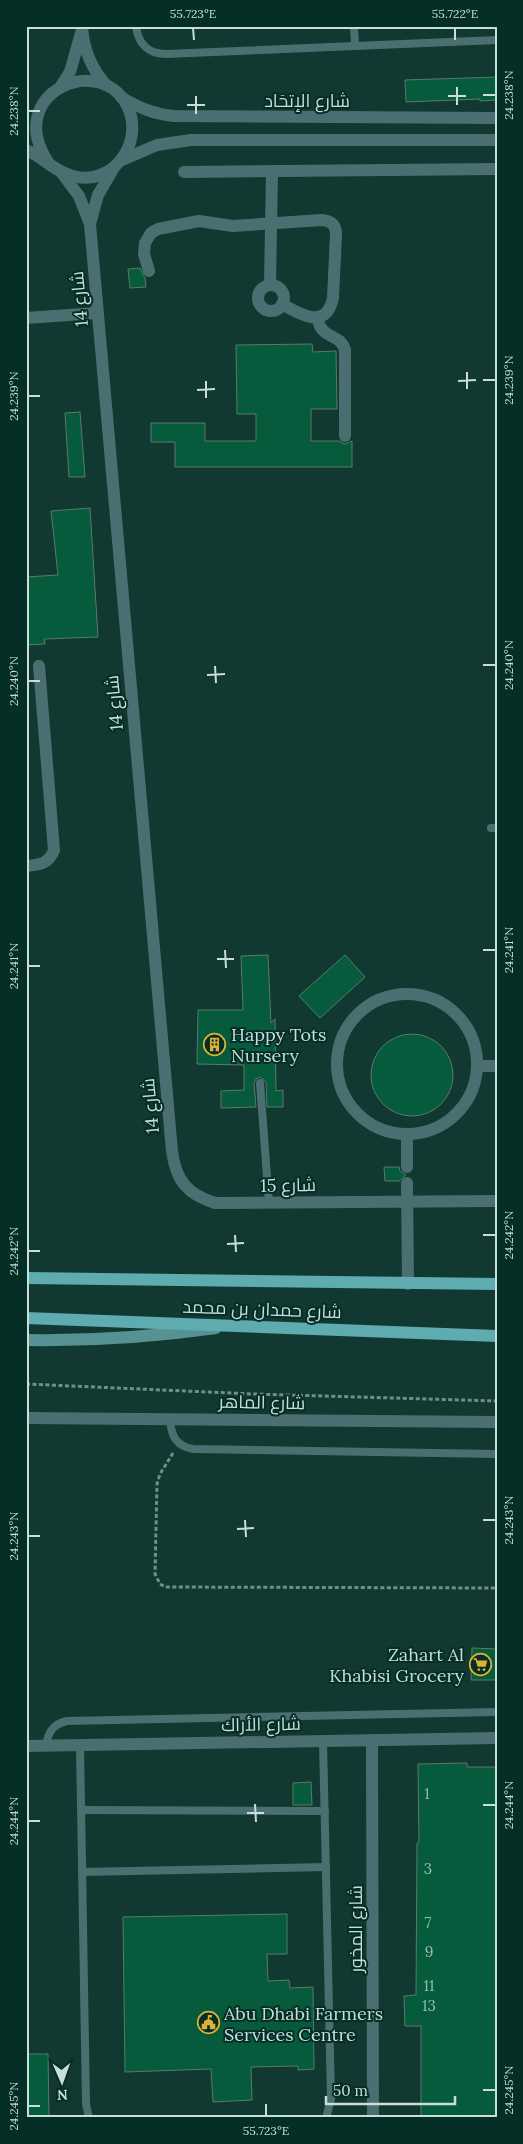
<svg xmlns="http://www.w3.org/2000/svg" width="523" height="2144" font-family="Lora,Cairo,serif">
	<rect width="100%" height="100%" fill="#113831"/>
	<g fill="#055b3b" stroke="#5a7b69">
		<path d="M497,77v23l-17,1v-2l-74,3 -1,-22z"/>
		<path d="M140,268l5,10 1,9 -16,1 -2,-19z"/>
		<path d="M312,344l1,8 23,-1 1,58h-26v32h28l6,3 7,-3v26h-177v-25h-24v-19h54v18h51v-27h-19l-1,-69z"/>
		<path d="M80,412l5,65h-16l-4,-64z"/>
		<path d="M90,508l8,129 -54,2 1,5 -19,1v-68l32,-2 -7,-64z"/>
		<path d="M268,955l3,68 4,-4 1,72 7,-1v17h-16l-1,-25 -6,-5 -4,2 -2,4 2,24 -35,1v-17l23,-1v-25l-47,-1 1,-54h45l-2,-54z"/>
		<path d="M345,955l20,22 -45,41 -21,-22z"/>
		<circle cx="412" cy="1075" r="41"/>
		<path d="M384,1167h15l1,4 6,4 -7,6h-14z"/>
		<path d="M472,1648l25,1v31h-26z"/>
		<path d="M467,1763v4h30v351h-76v-92h-16l-1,-30 12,-1 1,-152 2,-1 -1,-78z"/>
		<path d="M311,1782l1,23h-19v-22z"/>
		<path d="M287,1914v40h-20l1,27 21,-1 1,8 23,-1 1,82 -16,1v-4l-47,1 1,33 -39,2 -2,-33 -86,3 -2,-155z"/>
		<path d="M26,2054h22l1,64h-23z"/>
	</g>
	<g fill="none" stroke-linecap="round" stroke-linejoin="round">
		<g stroke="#718f89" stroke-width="3" stroke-dasharray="4 2.5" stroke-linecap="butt">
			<path d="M26,1384l227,10 244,7"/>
			<path d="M173,1453l-13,21 -3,10 -2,90 5,10 5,3 332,1"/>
		</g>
		<g stroke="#4b6f70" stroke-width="8">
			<path d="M136,26c2,18 13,28 30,28l331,-14"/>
			<path d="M354,26l1,20"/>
			<path d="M491,828h6"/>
			<path d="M260,1083l9,120"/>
			<path d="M170,1419c1,17 6,27 23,30l304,5"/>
			<path d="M323,1741l8,358 -5,19"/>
			<path d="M80,1745l6,359 3,14"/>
			<path d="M46,1746c2,-14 7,-22 21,-25l430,-9"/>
			<path d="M81,1810l244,1"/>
			<path d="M82,1872l244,-5"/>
		</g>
		<g stroke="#4b6f70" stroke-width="12">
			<path d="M82,26c1,22 10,43 24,59"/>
			<path d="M61,86l9,-14 11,-39"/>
			<path d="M121,97c18,11 33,17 53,19l323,2"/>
			<path d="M26,150c17,7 29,22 47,26 38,11 70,-31 56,-66 -25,-61 -127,-18 -81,52"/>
			<path d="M122,160l35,-15 34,-5h306"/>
			<path d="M61,172l18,24 11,28 82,927c4,30 15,43 43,52l282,-2"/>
			<path d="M184,172l313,-3"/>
			<path d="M90,224l8,-29 15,-26"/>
			<path d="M149,271l-5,-17 1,-11 6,-10 7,-4 41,-8 34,5 89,-6c9,1 14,5 14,14l-3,64c-7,32 -32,17 -51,6"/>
			<circle cx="271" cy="298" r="13"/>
			<path d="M270,285l2,-114"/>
			<path d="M318,317c1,23 22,15 27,33v86"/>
			<path d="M26,318l71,-5"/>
			<path d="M26,866c13,-1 23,-2 28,-16l-15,-184"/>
			<circle cx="407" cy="1064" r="70"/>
			<path d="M478,1066h19"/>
			<path d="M407,1134v33"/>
			<path d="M407,1183l1,101"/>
			<path d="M26,1418l471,4"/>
			<path d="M372,1740l1,378"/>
			<path d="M26,1746l471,-8"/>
		</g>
		<path stroke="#569293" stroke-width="12" d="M26,1340c64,1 127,-3 190,-12"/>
		<g stroke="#5eacaf" stroke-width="12">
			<path d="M26,1278l471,6"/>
			<path d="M26,1318l471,18"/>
		</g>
	</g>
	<path fill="none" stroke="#c9ded9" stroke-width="2" d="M193,28l1,12M455,28v12M457,87v18M483,95h13M196,96v18M448,96h18M187,105h18M28,111h12M467,372v17M483,380h13M206,381v17M458,381l18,-1M197,390l18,-1M28,396h12M483,665h13M215,666l1,17M207,675l18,-1M28,681h12M225,950l1,18M483,950h13M217,959h17M28,966h12M235,1235l1,17M483,1235h13M227,1244l17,-1M28,1251h12M245,1520l1,17M483,1520h13M237,1529l17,-1M28,1536h12M255,1804l1,18M483,1805h13M247,1813h17M28,1821h12M483,2090h13M266,2104v12M28,2106h12"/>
	<defs>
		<symbol id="building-ring" viewBox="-11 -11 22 22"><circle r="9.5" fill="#052e27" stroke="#e0b034" stroke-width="1.5"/><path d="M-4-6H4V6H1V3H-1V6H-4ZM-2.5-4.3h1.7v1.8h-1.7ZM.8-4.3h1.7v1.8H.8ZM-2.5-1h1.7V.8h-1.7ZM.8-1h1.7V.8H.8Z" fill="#e0b034"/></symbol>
		<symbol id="supermarket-ring" viewBox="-11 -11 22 22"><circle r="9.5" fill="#052e27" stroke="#e0b034" stroke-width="1.5"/><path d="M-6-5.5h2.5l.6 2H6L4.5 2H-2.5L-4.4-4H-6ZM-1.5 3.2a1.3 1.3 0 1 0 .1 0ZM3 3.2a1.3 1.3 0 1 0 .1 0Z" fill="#e0b034"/></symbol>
		<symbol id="civic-ring" viewBox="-11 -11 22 22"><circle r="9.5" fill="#052e27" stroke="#e0b034" stroke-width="1.5"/><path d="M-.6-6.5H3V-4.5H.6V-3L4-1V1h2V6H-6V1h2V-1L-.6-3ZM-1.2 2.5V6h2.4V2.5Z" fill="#e0b034"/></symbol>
	</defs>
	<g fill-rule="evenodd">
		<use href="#building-ring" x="202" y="1032" width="25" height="25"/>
		<use href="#supermarket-ring" x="468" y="1652" width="25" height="25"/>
		<use href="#civic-ring" x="196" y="2010" width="25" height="25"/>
	</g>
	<g text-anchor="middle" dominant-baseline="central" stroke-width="4" stroke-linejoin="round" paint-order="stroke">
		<g font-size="15" fill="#98bdb2">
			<text x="427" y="1793">1</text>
			<text x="428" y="1868">3</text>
			<text x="428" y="1922">7</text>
			<text x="429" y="1951">9</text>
			<text x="429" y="1985">11</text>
			<text x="429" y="2005">13</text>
		</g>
		<g font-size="18" fill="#c9ded9" stroke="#052e27">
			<text x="307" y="100">شارع الإتحَاد</text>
			<text transform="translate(79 299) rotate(-95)">شارع 14</text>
			<text transform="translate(114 703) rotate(-95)">شارع 14</text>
			<text transform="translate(150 1106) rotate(-95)">شارع 14</text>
			<text transform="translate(288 1185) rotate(-1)">شارع 15</text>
			<text transform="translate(262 1309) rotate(2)">شارع حمدان بن محمد</text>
			<text transform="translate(262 1402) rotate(1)">شارع الماهر</text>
			<text transform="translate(261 1724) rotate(-1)">شارع الأراك</text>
			<text transform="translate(355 1929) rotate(-90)">شارع المخور</text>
		</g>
		<g font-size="18" fill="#c9ded9" stroke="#052e27" text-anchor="start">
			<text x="231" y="1034">Happy Tots<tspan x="231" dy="21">Nursery</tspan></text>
			<text x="464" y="1654" text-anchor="end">Zahart Al<tspan x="464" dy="21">Khabisi Grocery</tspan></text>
			<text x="224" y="2013">Abu Dhabi Farmers<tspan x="224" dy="21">Services Centre</tspan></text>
		</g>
	</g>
	<rect width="523" height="2144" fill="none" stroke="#052e27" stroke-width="55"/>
	<g transform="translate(62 2082) rotate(178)" stroke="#052e27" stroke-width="4" paint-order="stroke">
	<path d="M0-4L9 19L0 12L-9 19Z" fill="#c9ded9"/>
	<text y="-8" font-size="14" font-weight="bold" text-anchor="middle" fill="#c9ded9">N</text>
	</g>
	<path d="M326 2096v8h129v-8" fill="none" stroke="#c9ded9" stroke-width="2.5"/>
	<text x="333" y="2096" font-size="15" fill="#c9ded9" stroke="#052e27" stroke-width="4" paint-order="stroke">50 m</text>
	<rect x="28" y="28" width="468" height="2088" fill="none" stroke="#c9ded9" stroke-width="2"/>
	<g font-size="12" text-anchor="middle" fill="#c9ded9">
		<text x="193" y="18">55.723°E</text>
		<text x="455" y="18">55.722°E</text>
		<text transform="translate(509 95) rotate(-90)" y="4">24.238°N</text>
		<text transform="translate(14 111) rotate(-90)" y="4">24.238°N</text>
		<text transform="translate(509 380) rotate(-90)" y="4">24.239°N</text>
		<text transform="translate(14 396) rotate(-90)" y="4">24.239°N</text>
		<text transform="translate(509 665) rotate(-90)" y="4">24.240°N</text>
		<text transform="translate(14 681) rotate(-90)" y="4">24.240°N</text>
		<text transform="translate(509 950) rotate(-90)" y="4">24.241°N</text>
		<text transform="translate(14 966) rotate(-90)" y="4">24.241°N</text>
		<text transform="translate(509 1235) rotate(-90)" y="4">24.242°N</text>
		<text transform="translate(14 1251) rotate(-90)" y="4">24.242°N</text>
		<text transform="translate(509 1520) rotate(-90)" y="4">24.243°N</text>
		<text transform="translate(14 1536) rotate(-90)" y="4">24.243°N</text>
		<text transform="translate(509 1805) rotate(-90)" y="4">24.244°N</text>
		<text transform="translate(14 1821) rotate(-90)" y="4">24.244°N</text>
		<text transform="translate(509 2090) rotate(-90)" y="4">24.245°N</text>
		<text transform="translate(14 2106) rotate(-90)" y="4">24.245°N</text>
		<text x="266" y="2135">55.723°E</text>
	</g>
</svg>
